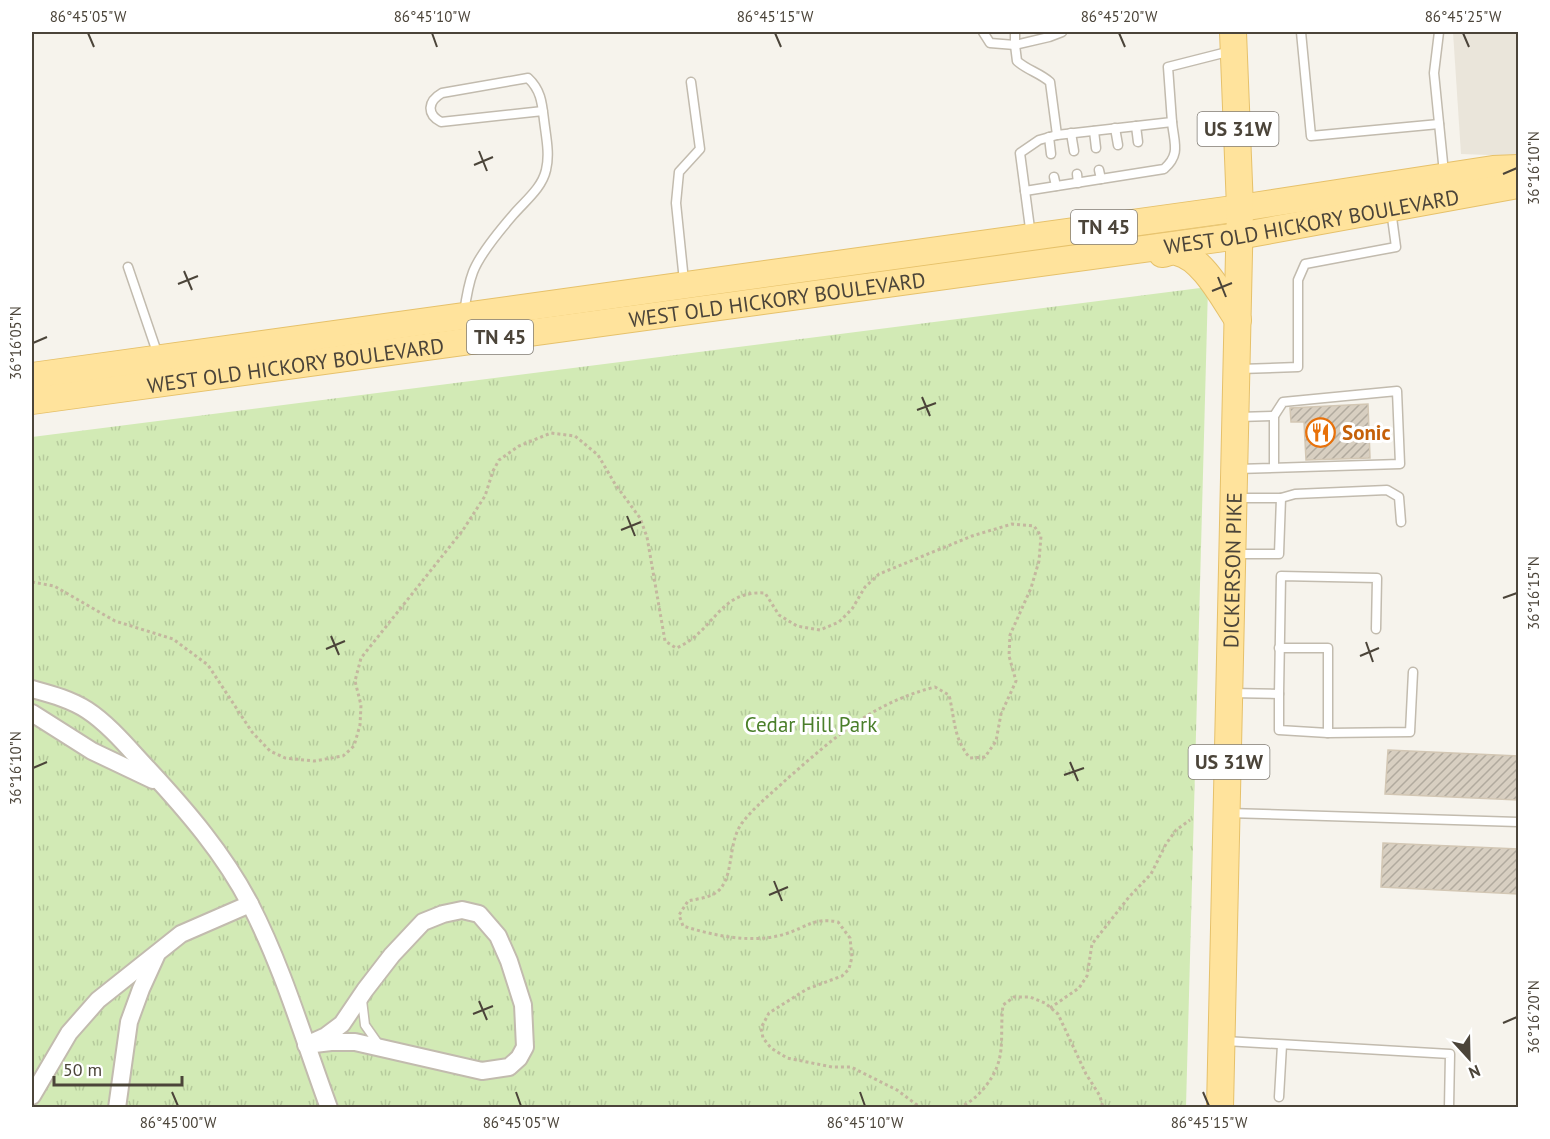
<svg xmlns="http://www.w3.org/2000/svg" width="1550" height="1139" font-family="'PT Sans',sans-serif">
	<defs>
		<pattern id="park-tufts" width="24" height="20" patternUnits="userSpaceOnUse" patternTransform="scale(1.5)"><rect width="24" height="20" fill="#d2eab5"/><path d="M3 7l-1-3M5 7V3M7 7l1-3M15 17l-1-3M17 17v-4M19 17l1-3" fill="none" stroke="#b6ca9c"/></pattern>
		<pattern id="building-hatch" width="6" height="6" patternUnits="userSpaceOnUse" patternTransform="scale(1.5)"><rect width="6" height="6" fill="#d8cfc1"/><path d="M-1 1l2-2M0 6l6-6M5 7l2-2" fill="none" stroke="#b1aa9e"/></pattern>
	</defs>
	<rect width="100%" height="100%" fill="#f6f3ec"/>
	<path fill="#eae5da" d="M1453,32h65v124l-57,-2z"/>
	<path fill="url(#park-tufts)" d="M1208,287l-22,820h-1154v-670z"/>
	<g fill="url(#building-hatch)" stroke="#d3c7b4" stroke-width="1.5">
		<path d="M1368,404l2,54 -64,2 -2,-38h-13l-1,-14z"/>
		<path d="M1388,750l130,6v44l-133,-6z"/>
		<path d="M1383,843l135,6v45l-137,-7z"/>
	</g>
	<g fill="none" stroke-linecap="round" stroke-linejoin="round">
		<defs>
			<g id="service">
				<path d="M983,32l7,11 25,2v-13"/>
				<path d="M1301,32l10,104 128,-12"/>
				<path d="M1439,32l-5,41 10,100"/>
				<path d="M1136,126l2,16"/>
				<path d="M1115,128l3,17"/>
				<path d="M1094,131l2,17"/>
				<path d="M1071,133l3,18"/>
				<path d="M1057,135l-7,-53c-10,-9 -23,-12 -33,-21l-2,-16 34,-8 13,-5"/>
				<path d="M1049,137l2,17"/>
				<path d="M1099,170l2,9"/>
				<path d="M1077,174l1,9"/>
				<path d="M1054,177l2,9"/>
				<path d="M1025,191l139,-22c17,-15 10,-26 8,-47"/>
				<path d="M1031,236l-11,-83 19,-13 18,-5 115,-13 -4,-55 63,-16"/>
				<path d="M128,267l30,88"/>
				<path d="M684,281l-8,-78 3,-31 21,-23 -9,-67"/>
				<path d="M464,313c2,-14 4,-28 9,-41 7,-18 27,-42 40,-57 12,-14 29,-27 33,-45 4,-16 0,-33 -2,-50 -2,-17 -3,-30 -16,-42l-86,15c-14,8 -16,21 -1,29l102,-11"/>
				<path d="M1240,369l58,-2v-87l7,-16 91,-17 -5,-37"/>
				<path d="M1238,417l36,-1"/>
				<path d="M1237,469l163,-5 -3,-73 -114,11 -9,14v52"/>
				<path d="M1281,498l14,-4 92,-4 12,7 2,25"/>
				<path d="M1235,554h44l2,-56h-45"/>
				<path d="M1231,693l48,1 2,-118 96,2 -1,51"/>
				<path d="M1279,694v36l49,3v-85h-49"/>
				<path d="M1328,733l82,-1 3,-60"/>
				<path d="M1228,813l290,9"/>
				<path d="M362,1000l3,25 14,20"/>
				<path d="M1225,1041l225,13 -1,54"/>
				<path d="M1279,1097l3,-52"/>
			</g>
			<g id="minor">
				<path d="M32,689c18,5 38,10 55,21 23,15 43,40 62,60 38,41 75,84 101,134 33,64 54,136 79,204"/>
				<path d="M32,713l60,38 61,29"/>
				<path d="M462,910l17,4 19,22 11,25 14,44 2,42 -6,11 -10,9 -27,4 -127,-29h-24l-25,3 20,-9 16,-12 23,-34 27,-35 31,-33 20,-8z"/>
				<path d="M32,1096l37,-63 29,-33 83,-66 69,-30"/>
				<path d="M117,1108l12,-86 12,-33 15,-33"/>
			</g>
			<g id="primary">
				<path d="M1162,254c5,-1 10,-3 14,-2 27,5 48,48 62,68"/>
				<path d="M32,376l1208,-168 253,-39 25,-1"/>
				<path id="s1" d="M32,401l1207,-165 279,-51"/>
				<path id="s2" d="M1220,1108l20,-900 -7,-176"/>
			</g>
		</defs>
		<use href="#service" stroke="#c2bbae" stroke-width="11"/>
		<use href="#minor" stroke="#c2bbae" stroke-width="20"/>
		<use href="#primary" stroke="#e6c16a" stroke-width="28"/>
		<g stroke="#c4b79f" stroke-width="3" stroke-dasharray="3 3" stroke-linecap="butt">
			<path d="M32,582l22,4 61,35 58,18 35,26 44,67 18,19 15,7 29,3 29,-5 11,-10 6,-21 1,-20 -6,-24 6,-23 102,-128 22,-34 8,-25 6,-11 20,-14 32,-13 24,3 23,19 17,29 25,34 7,19 18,104 11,7c39,-16 42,-58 89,-55l14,22 18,11 23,4 19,-8 13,-13 13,-22 14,-13 93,-38 40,-12 22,2 7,10 -2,25 -8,27 -21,47 -1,21 7,25 -15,33 -5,27 -11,16 -15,1c-17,-20 -15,-39 -21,-63l-14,-8c-63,16 -100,50 -147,91 -15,14 -34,29 -46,45 -16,22 -6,58 -28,71 -7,4 -18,5 -26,7l-9,14 4,11c32,10 70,18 102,8 23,-7 28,-17 53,-12l12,16 2,19 -3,12 -7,7 -35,13 -38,24 -8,15 2,10 8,10 16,10 45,9h19l46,23 24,18"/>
			<path d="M1050,1008l29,-20 8,-12 5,-32 37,-47 22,-23 15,-30 10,-14 14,-10"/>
			<path d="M959,1108c10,-5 19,-12 26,-21 23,-29 14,-48 18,-82l11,-8h16l15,6 13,11 28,60 14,22 3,12"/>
		</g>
		<use href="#service" stroke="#fff" stroke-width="8"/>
		<use href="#minor" stroke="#fff" stroke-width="16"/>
		<use href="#primary" stroke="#ffe39c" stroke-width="26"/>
	</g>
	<path fill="none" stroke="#4b4439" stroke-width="2" d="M88,33l6,14M432,33l5,14M775,33l6,14M1119,33l6,14M1463,33l6,14M479,151l8,20M474,165l19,-8M1503,174l14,-6M184,271l8,19M1218,277l8,20M178,284l20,-8M1212,291l20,-8M33,343l14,-6M922,397l8,19M917,410l19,-7M627,516l8,20M621,530l20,-8M1503,598l14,-5M331,636l8,19M1366,642l7,20M326,649l19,-8M1360,656l19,-8M1070,762l8,19M33,768l14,-6M1064,775l20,-7M774,881l8,20M769,895l19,-8M479,1001l8,19M473,1014l20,-8M1503,1023l14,-6M172,1092l6,14M516,1092l5,14M860,1092l5,14M1203,1092l6,14"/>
	<defs>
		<symbol id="restaurant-ring" viewBox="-11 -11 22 22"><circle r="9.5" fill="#fff" stroke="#e8710a" stroke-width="1.5"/><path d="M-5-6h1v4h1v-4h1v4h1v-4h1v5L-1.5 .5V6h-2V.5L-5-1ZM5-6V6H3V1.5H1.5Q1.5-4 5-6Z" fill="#e8710a"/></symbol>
	</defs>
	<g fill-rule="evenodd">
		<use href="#restaurant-ring" x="1304" y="416" width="33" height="33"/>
	</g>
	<g text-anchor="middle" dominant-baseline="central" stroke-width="6" stroke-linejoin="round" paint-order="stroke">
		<g fill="#fff" stroke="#817c74" stroke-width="1.5">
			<rect x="1197.5" y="112" width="81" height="34" rx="4.5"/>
			<rect x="1071" y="210" width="66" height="34" rx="4.5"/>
			<rect x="467" y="320" width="66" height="34" rx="4.5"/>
			<rect x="1188.5" y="745" width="81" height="34" rx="4.5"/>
		</g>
		<g font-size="20" font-weight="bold" fill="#4b4439">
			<text x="1238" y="129">US 31W</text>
			<text x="1104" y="227">TN 45</text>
			<text x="500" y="337">TN 45</text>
			<text x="1229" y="762">US 31W</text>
		</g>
		<g font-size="21" fill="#4b4439" stroke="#fff">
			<text stroke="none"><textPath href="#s1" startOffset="1292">WEST OLD HICKORY BOULEVARD</textPath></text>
			<text stroke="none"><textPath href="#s1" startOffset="752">WEST OLD HICKORY BOULEVARD</textPath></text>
			<text stroke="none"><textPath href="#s1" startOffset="266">WEST OLD HICKORY BOULEVARD</textPath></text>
			<text stroke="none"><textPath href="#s2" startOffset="538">DICKERSON PIKE</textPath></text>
		</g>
		<g font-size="21" font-weight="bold" fill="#c56008" stroke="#fff" text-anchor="start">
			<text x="1342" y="432">Sonic</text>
		</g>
		<g font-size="21" fill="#4a7f2a" stroke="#fff">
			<text x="811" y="724">Cedar Hill Park</text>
		</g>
	</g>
	<rect width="1550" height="1139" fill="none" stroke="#ffffff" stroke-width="66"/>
	<g transform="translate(1469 1058) rotate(158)" stroke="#ffffff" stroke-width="4.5" paint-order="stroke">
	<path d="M0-4.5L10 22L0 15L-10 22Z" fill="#4b4439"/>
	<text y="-9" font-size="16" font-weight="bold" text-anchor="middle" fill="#4b4439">N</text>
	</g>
	<path d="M54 1076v9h128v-9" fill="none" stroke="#4b4439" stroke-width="3"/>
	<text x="63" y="1076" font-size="18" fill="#4b4439" stroke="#ffffff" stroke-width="4.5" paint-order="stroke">50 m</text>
	<rect x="33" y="33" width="1484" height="1073" fill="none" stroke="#4b4439" stroke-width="2"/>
	<g font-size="15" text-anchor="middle" fill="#4b4439">
		<text x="88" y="22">86°45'05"W</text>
		<text x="432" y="22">86°45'10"W</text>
		<text x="775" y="22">86°45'15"W</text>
		<text x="1119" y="22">86°45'20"W</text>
		<text x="1463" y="22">86°45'25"W</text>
		<text transform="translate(1534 168) rotate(-90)" y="5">36°16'10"N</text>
		<text transform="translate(16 343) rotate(-90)" y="5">36°16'05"N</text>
		<text transform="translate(1534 593) rotate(-90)" y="5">36°16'15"N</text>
		<text transform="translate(16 768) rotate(-90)" y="5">36°16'10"N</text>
		<text transform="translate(1534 1017) rotate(-90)" y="5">36°16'20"N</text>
		<text x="178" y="1128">86°45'00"W</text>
		<text x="521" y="1128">86°45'05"W</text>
		<text x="865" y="1128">86°45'10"W</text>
		<text x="1209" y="1128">86°45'15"W</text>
	</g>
</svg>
